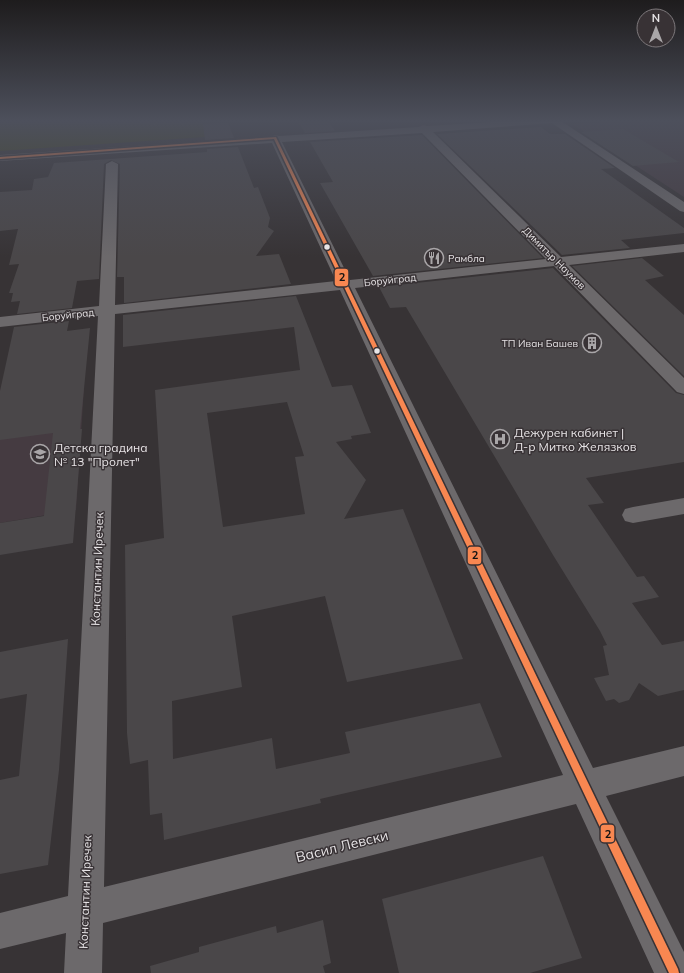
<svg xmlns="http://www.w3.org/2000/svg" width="684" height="973" font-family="Mulish,sans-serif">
	<rect width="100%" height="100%" fill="#373335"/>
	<g fill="#453b41">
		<path d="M614,121h70v76l-112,-73z"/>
		<path d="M84,387l-8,123 -76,13v-125z"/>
	</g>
	<path fill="#41431a" d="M0,121h203l2,16 -205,14z"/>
	<g fill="#4a4749" fill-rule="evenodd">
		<path d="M298,121h30l7,10 -30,2z"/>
		<path d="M228,123l6,15 -29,2 -2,-16z"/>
		<path d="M541,127l9,7h15l50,34 -14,1 83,59v5l-63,7 9,8 -68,7 -125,-121z"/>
		<path d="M623,129l56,33 -46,4 -52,-34z"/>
		<path d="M422,135l121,123 -170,18 -53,-93 13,-1 -23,-40z"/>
		<path d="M238,147l16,41 4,-1 12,31 -2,9 6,4 -18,25 23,-2 12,30 -167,19v-26h-7l3,-113 -9,-4 -7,4 -5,115 -22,2 -5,27 -55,6 3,-13 -9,1 2,-9h-4l10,-29 -10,1 9,-36 -18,2v-39l32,-2 2,-11 14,-2 6,-14 153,-11v-3z"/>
		<path d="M642,258l22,18 -19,4 39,35v61l-112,-110z"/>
		<path d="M553,268l123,125 8,2v67l-98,16 18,25 -16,2 49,72 7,-1 15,21 -27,6 30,42 22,-4v49l-26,6 -19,-13 -10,17 -10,3 -5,-4 -8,2 -12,-23 15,-3 -6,-29 4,-1 -7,-14 -47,-76 -147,-248 -16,1 -11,-21z"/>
		<path d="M296,296l36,91 20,-2 19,48 -20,3 1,3 -16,3 30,38 -22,39 59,-10 60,150 -116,23 -22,-86 -93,20 10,71 -70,14 1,58 99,-21 4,31 74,-16 -5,-21 135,-29 22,54 -182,42 1,4 -157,37 -2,-27 -12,2 -2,-55 -18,4 -3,-31 -2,-188 39,-7 -9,-148 145,-20 -6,-43 -171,20v-32zM287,402l17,54 -9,1 10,57 -82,13 -16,-114z"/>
		<path d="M69,321l-2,10 23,-3 -10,101h2l-9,114 -73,12v-32l44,-7 9,-83 -53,7v-49l14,-64z"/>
		<path d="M68,639l-9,131 -11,95 -48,9v-94l19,-4 8,-82 -27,5v-47z"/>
		<path d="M543,856l39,102 -52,15h-131l-17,-74z"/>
		<path d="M323,920l8,43 -8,3 2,7h-174l-1,-7 49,-14v-5l77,-21 1,7z"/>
	</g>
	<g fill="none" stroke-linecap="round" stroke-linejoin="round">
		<g stroke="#6e6c6d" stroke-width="1" stroke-dasharray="0.5 1.5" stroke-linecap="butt">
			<path d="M141,121l19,5"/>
			<path d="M179,121l5,6"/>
		</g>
		<g fill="#6c696b" fill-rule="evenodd">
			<path d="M511,121h50l123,81v10l-4,-1 -128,-88 -119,9 128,125 123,-13v8l-115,13 115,113v16l-7,-2 -123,-126 -199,22 238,480 91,-22v30l-78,20 78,156v21h-30l-78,-169 -473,119 -1,50h-38l2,-40 -66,16v-36l68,-17 30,-580 -98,11v-10l99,-11 7,-142 6,-3 6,3 -3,141 221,-24 -64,-138 -272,18v-6l271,-18 4,-2 4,1 140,-9 4,-2 4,1zM422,133l124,126 -196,21 -68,-138zM340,290l223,485 -459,112 11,-573z"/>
			<path d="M684,498v16l-51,9 -8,-2 -3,-6 3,-6 8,-2z"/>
		</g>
		<defs>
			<path id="bus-1" d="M276,137l402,832 1,4h-10l-395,-834 -274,20v-2z"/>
		</defs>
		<use href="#bus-1" stroke="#383235" stroke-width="3"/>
		<use href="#bus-1" fill="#f88751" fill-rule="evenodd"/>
	</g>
	<linearGradient id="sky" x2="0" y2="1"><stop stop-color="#1e1c1d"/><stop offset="0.47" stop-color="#4d505c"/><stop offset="1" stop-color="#4d505c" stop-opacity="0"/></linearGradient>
	<rect width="684" height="257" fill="url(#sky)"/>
	<defs>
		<symbol id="restaurant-ring" viewBox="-11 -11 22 22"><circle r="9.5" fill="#383235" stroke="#a9a6a8" stroke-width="1.5"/><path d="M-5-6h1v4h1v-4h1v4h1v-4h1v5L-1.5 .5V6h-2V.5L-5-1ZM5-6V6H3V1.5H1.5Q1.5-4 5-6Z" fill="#a9a6a8"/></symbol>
		<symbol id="building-ring" viewBox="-11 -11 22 22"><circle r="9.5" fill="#383235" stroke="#a9a6a8" stroke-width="1.5"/><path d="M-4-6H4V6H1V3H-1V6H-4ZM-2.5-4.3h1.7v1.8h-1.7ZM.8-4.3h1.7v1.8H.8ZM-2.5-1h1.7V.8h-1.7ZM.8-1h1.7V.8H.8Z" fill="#a9a6a8"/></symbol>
		<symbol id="hospital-ring" viewBox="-11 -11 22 22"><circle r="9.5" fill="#383235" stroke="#a9a6a8" stroke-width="1.5"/><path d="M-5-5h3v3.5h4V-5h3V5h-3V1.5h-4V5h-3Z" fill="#a9a6a8"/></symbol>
		<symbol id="school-ring" viewBox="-11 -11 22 22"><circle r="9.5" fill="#383235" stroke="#a9a6a8" stroke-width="1.5"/><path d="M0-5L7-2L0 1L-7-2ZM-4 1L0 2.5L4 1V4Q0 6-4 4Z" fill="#a9a6a8"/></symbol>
	</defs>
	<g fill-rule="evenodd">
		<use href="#restaurant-ring" x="423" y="247" width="22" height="22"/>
		<use href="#building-ring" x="581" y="332" width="22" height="22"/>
		<use href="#hospital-ring" x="489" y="428" width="22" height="22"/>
		<use href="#school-ring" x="29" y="443" width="22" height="22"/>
	</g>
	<g fill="#e7e4e6" stroke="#383235" stroke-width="1.5">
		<circle cx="327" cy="247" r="3.5"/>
		<circle cx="377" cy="351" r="3.5"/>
	</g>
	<g text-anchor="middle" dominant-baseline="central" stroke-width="3" stroke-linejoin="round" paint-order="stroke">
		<g font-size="10" fill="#e7e4e6" stroke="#383235" text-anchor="start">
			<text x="448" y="258">Рамбла</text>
			<text x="578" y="343" text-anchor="end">ТП Иван Башев</text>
		</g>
		<g font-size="10" fill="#e7e4e6" stroke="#383235">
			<text transform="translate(554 258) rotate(45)">Димитър Наумов</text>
			<text transform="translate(390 280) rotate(-6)">Боруйград</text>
			<text transform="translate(68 315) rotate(-6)">Боруйград</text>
		</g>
		<g font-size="12" fill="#e7e4e6" stroke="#383235" text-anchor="start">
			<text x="514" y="432">Дежурен кабинет |<tspan x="514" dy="14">Д-р Митко Желязков</tspan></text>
			<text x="54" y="447">Детска градина<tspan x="54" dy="14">№ 13 "Пролет"</tspan></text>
		</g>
		<g font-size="12" fill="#e7e4e6" stroke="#383235">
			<text transform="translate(97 569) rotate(-88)">Константин Иречек</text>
			<text transform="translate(85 892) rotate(-88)">Константин Иречек</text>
		</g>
		<g font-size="14" fill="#e7e4e6" stroke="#383235">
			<text transform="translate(342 846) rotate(-14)">Васил Левски</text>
		</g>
	</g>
	<g stroke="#383235" stroke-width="1.5">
		<rect x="334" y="268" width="15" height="19" rx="4" fill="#f88751"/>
		<rect x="467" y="546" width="15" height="19" rx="4" fill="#f88751"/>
		<rect x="600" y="824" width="15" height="19" rx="4" fill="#f88751"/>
	</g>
	<g font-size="11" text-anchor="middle" font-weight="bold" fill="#111">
		<text x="342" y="281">2</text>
		<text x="475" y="559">2</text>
		<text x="608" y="838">2</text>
	</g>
	<g transform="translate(656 28)"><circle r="19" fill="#383235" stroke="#7e797c"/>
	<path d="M0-3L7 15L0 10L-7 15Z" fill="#a9a6a8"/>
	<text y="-6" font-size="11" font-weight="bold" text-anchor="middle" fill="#e7e4e6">N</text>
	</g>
</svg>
